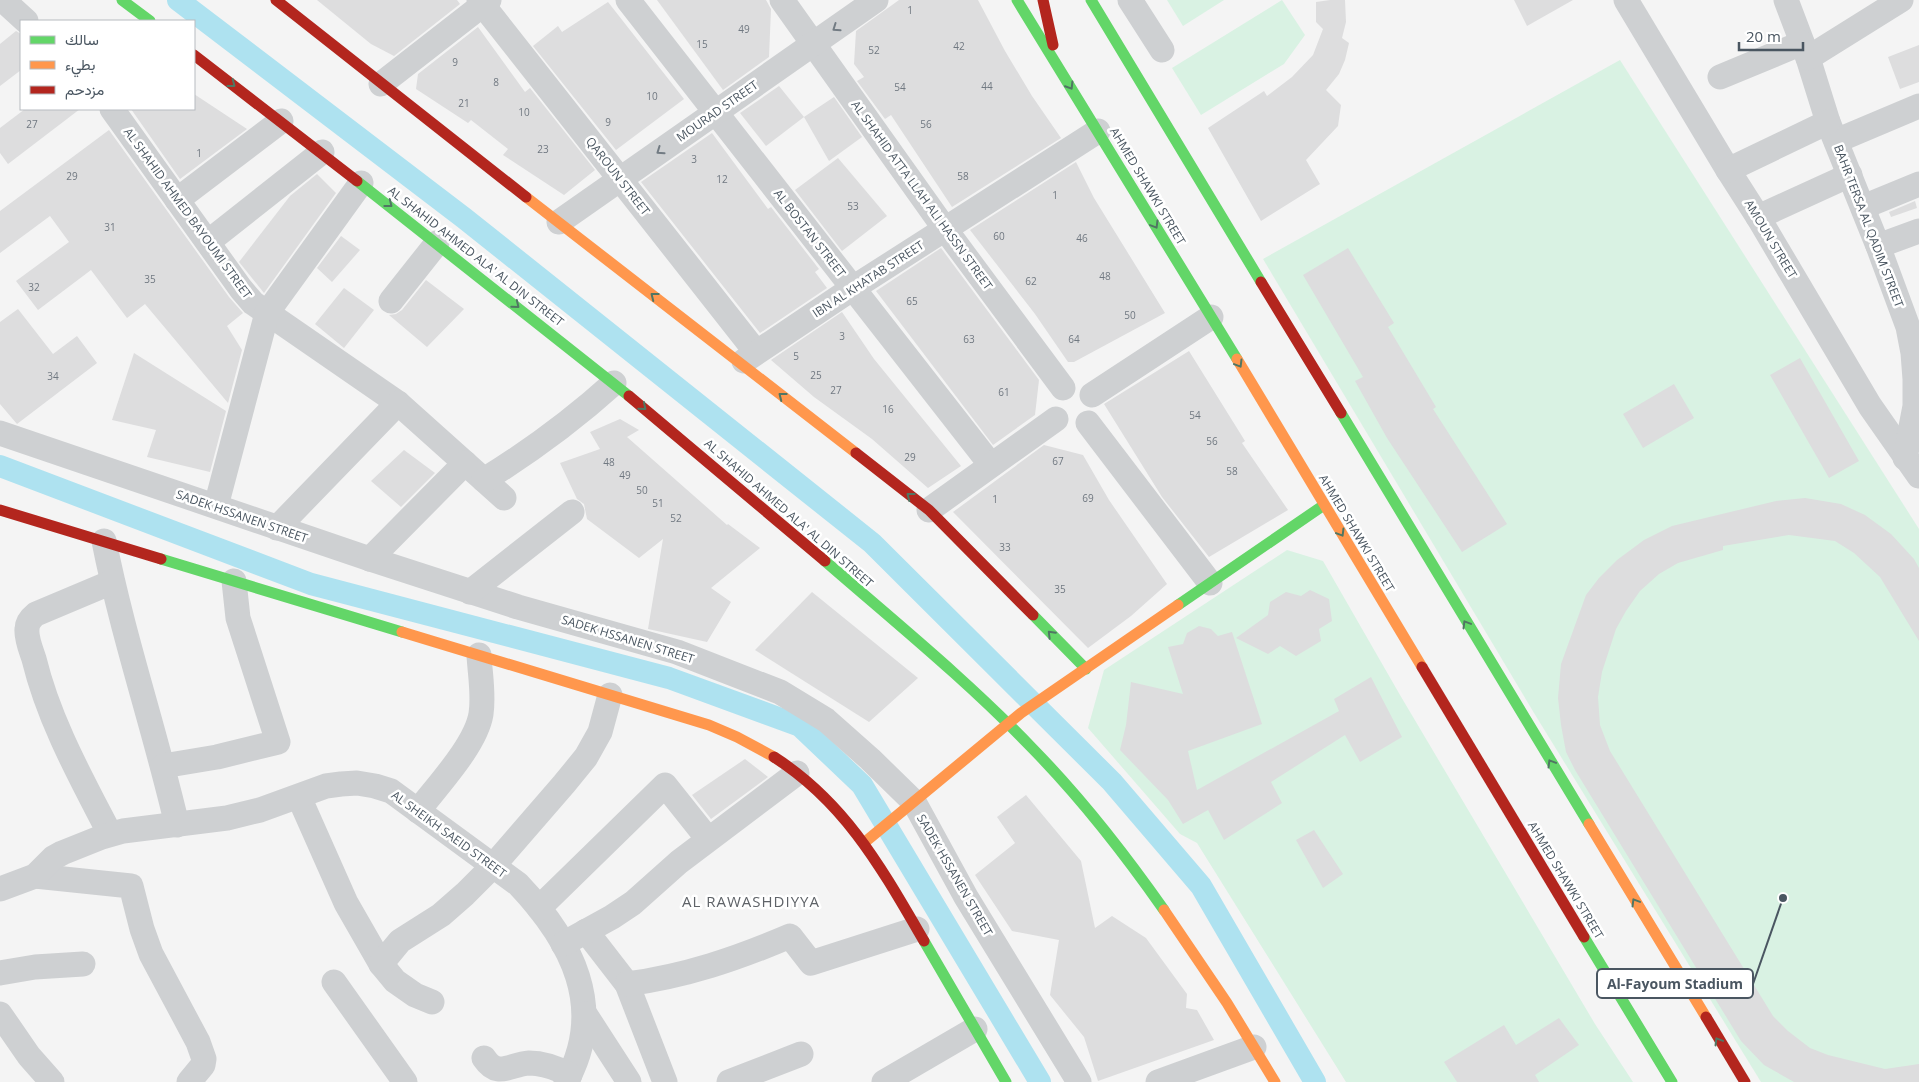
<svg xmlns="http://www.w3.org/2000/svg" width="1919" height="1082" font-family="'Open Sans',Vazirmatn,sans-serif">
	<rect width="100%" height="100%" fill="#f4f4f4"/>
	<g fill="#d9f2e3">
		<path d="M1167,0h57l-41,26z"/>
		<path d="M1282,0l23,35 -21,29 -83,51 -29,-47z"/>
		<path d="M1620,60l299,469v553h-158l-227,-369 -271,-454z"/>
		<path d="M1287,550l36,11 77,134 195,329 38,58h-287l-149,-239 -17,-9 -92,-106 16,-58z"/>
	</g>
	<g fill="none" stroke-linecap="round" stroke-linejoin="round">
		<g stroke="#aee2f0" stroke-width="22">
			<path d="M178,0l286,218 408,325 240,239 89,104 114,196"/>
			<path d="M0,466l311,118 358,94 131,48 62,59 178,297"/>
		</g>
	</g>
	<g fill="#ddddde">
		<path d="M317,0h140l3,4 -66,52 -23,-12z"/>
		<path d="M657,0h109l5,9 -2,48 -46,33z"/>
		<path d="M899,0h79l27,51 27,45 29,42 -109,69 -61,-92 -6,4 -28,-38 7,-4 -10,-13 2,-33z"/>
		<path d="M1330,0h15l1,22 -4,16 7,5 -4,17 -6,14 -13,16 15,15 -3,21 -32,34 14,24 -59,37 -53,-93 56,-37 3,5 25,-19 21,-22 10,-26 -7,-7v-20z"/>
		<path d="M1514,0h59l-46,26z"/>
		<path d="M608,2l76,97 -68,51 -83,-104 25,-20 4,6z"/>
		<path d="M478,27l47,65 5,-4 65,82 -31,25 -61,-40 5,-6 -37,-29 -3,3 -52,-34 2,-15z"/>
		<path d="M16,31l5,3v36l-21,16v-42z"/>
		<path d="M1919,45v37l-19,7 -12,-32z"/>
		<path d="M779,86l25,31 -38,29 -26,-33z"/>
		<path d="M194,94l53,35 -67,50 -49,-70h63z"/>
		<path d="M834,97l28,40 -33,24 -25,-44z"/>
		<path d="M25,109h55l-72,55 -8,-11v-25z"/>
		<path d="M109,130l120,167 14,16 -16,13 15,24 -14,53 -83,-99 -18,14 -36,-48 -53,40 -22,-29 53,-39 -19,-26 -50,37v-42z"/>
		<path d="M712,133l56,76 3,-2 48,62 -4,3 12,16 -67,45 -119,-151z"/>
		<path d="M838,158l49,58 -45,35 -47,-61z"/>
		<path d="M1076,162l18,36 71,115 -91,49h-6l-33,-48 -65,-84z"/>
		<path d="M317,174l19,19 -72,100 -25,-31 51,-66z"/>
		<path d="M1915,201l2,7 -26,9 -2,-5z"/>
		<path d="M341,236l19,14 -28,32 -15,-14z"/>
		<path d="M941,248l98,132 -4,35 -42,30 -117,-154z"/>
		<path d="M1348,248l46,75 -6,4 48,80 -3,2 74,115 -45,28 -75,-114 -32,-57 8,-4 -60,-102z"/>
		<path d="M426,280l38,29 -37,38 -38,-32 7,-1 6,-4z"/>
		<path d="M344,288l30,22 -30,38 -29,-24z"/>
		<path d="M18,309l35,45 24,-18 20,27 -80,61 -17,-20v-82z"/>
		<path d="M842,312l32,47 87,107 -33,22 -56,-49 -58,-42 -43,-37z"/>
		<path d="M1189,351l56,90 -3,2 46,67 -79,47 -47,-60 -58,-93z"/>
		<path d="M134,353l92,58 -16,61 -63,-15 9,-27 -44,-10z"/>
		<path d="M1800,358l59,103 -30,17 -59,-103z"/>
		<path d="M1674,384l20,34 -51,30 -20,-34z"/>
		<path d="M620,419l19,11 -12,7 100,88 1,-1 32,24 -49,40 20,14 -24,40 -59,-13 15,-90 -24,19 -52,-39 -3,-15 -7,-5 -17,-36 40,-14 -10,-17z"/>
		<path d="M1044,445l39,10 26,45 58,84 -36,32 -43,32 -135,-136z"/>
		<path d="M404,450l31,23 -34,34 -30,-26z"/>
		<path d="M1805,498l36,6 24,11 26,19 23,25 5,9v73l-39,-64 -26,-24 -19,-12 -46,-6 -66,11v4l-45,13 -19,11 -19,17 -14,20 -10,18 -14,43 -4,25 2,28 10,26 163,265 15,15 22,17 18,7 57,14 34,-5v18h-125l-30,-17 -23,-24 -166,-271 -9,-18 -5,-27 -3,-27 3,-34 25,-69 13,-17 18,-18 27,-20 28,-14 104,-25z"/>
		<path d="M1310,590l19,9 3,22 -13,8 2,12 -25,15 -16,-10 -12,8 -32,-16 32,-23 2,-13 16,-10 15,4z"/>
		<path d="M812,592l106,86 -49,44 -114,-72z"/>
		<path d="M1199,626l12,3 7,7 14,-4 30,92 -74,27 9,39 142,-79 -5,-12 37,-22 31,60 -42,25 -15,-27 -74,47 11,21 -58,37 -16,-30 -25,14 -15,-24 -48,-50 6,-25 5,-43 52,12 -15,-47 15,-3 4,-11z"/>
		<path d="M745,759l23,18 -57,42 -19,-24z"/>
		<path d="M1026,795l55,66 14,67 17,-12 34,22 41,56 -1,14 11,2 17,30 -116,41 -14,-44 -34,-42 9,-55 -47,-9 -37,-56 40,-32 -18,-26z"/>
		<path d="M1314,830l29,44 -20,14 -27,-48z"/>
		<path d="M1559,1018l20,27 -44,30 4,7h-82l-13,-20 60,-37 12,20z"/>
	</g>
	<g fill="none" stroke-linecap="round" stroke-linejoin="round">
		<g stroke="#ced0d2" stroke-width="25">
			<path d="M3,0l23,21"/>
			<path d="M479,0l277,352"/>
			<path d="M628,0l363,465"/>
			<path d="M782,0l163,229 118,159"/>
			<path d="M1130,0l32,50"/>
			<path d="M1626,0l102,170 30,47 112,189 49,70"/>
			<path d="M1786,0l22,58 20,64 50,124 30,81 5,26 2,26v27l-10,52"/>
			<path d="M1808,58l93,-58"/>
			<path d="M1720,77l82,-34"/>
			<path d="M381,84l108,-84"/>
			<path d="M112,109l129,180 12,14 145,100 106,95"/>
			<path d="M1836,141l83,-35"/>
			<path d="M1728,170l100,-48"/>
			<path d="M177,200l104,-79"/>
			<path d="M1863,207l56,-23"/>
			<path d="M1758,217l92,-42"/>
			<path d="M559,222l317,-222"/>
			<path d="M208,242l114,-90"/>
			<path d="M1878,246l41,-15"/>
			<path d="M391,301l46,-58"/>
			<path d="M744,361l109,-73 245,-157"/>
			<path d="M1092,395l119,-78"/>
			<path d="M1088,423l122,160"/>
			<path d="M0,433l370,126 148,48 159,45 103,40 46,28 44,39 44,43 52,95 113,185"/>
			<path d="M484,480c47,-29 89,-60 130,-97"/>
			<path d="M216,506l51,-193 94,-130"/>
			<path d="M929,510l127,-91"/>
			<path d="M277,528l121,-125"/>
			<path d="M104,541c19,96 51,189 73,284"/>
			<path d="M370,559l95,-96"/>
			<path d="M470,592l102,-80"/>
			<path d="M163,766l54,-9 61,-15 -40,-124 -4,-37"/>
			<path d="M299,797l47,106 35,61 14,17 20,14 17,7"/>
			<path d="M418,811c19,-25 58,-66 63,-97 3,-19 -1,-40 -2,-59"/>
			<path d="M110,834c-29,-56 -61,-113 -76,-175 -3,-9 -8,-21 -7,-30 0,-7 4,-11 9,-15l76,-32"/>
			<path d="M35,876l96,10 11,43 9,25 47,88 6,17 -1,6 -14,17"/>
			<path d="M0,889l35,-13 18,-18 9,-5 40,-16 21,-6 104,-13 33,-8 66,-24 15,-2 16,-1 18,3 16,5 127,93c54,57 89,124 48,198"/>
			<path d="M539,908l126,-123 43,54"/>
			<path d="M586,931l41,53 38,98"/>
			<path d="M563,944l49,-27 21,-14 46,-41 118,-89"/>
			<path d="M381,964l19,-23 41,-26 24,-21 28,-28 71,-82 22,-27 14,-25 10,-37"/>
			<path d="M0,973l35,-6 48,-3"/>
			<path d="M334,982l71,100"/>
			<path d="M627,984c59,-8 109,-25 163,-48l21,27 106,-34"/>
			<path d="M0,1014l29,42 23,26"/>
			<path d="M585,1014l44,68"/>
			<path d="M484,1058c14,21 26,6 45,5 15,0 28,5 41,12"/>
			<path d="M729,1082l72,-28"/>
			<path d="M884,1082l91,-53"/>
			<path d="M1158,1082l96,-35"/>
		</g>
		<g stroke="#63d668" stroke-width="11">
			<path d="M122,0l28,21"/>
			<path d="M1017,0l220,359"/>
			<path d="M1091,0l170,282"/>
			<path d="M357,181l272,215"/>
			<path d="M1341,413l248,411"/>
			<path d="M161,559l241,73"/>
			<path d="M825,561c70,61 143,120 208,188 48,49 91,104 131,161"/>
			<path d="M1178,605l146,-100"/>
			<path d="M1033,615l53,54"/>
			<path d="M1584,937l88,145"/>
			<path d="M924,941l82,141"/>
		</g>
		<g stroke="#ff974d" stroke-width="11">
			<path d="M526,197l330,256"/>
			<path d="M1237,359l185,308"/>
			<path d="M402,632l307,93 28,12 37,20"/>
			<path d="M1589,824l117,193"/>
			<path d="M865,842l156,-129 157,-108"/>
			<path d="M1164,910l63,93 48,79"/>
		</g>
		<g stroke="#b3261e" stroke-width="11">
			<path d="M276,0l250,197"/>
			<path d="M1043,0l10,45"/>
			<path d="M194,55l163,126"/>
			<path d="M1261,282l80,131"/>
			<path d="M629,396l196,165"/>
			<path d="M856,453l73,57 104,105"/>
			<path d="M0,510l161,49"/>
			<path d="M1422,667l162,270"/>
			<path d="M774,757c72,46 108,112 150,184"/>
			<path d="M1706,1017l39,65"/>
		</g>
	</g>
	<defs><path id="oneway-chevron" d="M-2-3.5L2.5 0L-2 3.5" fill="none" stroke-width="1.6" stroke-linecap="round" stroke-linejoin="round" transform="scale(1.25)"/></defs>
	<g stroke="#727b83">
		<use href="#oneway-chevron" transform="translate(836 28) rotate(145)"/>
		<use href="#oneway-chevron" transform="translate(660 151) rotate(145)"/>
	</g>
	<g stroke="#507663">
		<use href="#oneway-chevron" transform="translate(232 84) rotate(37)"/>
		<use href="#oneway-chevron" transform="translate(1070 86) rotate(58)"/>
		<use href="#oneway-chevron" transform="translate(389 204) rotate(38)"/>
		<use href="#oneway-chevron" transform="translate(1155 225) rotate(59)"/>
		<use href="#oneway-chevron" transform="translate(654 296) rotate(-142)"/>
		<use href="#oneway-chevron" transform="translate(516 305) rotate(39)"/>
		<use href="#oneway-chevron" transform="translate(1239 364) rotate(59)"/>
		<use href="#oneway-chevron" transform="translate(782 396) rotate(-142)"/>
		<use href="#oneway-chevron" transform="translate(643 407) rotate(40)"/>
		<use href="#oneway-chevron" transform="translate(910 496) rotate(-142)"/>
		<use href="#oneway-chevron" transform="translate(1341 533) rotate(59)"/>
		<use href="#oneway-chevron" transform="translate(1466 624) rotate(-121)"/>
		<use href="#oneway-chevron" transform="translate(1051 634) rotate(-135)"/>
		<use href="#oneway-chevron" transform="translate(1551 763) rotate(-121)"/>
		<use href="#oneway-chevron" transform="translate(1635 902) rotate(-121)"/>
		<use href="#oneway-chevron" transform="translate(1718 1041) rotate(-121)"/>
	</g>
	<g text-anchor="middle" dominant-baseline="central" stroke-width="5" stroke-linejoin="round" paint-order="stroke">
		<g font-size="10" fill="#707881">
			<text x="910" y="10">1</text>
			<text x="744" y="29">49</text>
			<text x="702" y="44">15</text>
			<text x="959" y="46">42</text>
			<text x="874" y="50">52</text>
			<text x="455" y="62">9</text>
			<text x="496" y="82">8</text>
			<text x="987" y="86">44</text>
			<text x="900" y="87">54</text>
			<text x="652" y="96">10</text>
			<text x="464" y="103">21</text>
			<text x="524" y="112">10</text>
			<text x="608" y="122">9</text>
			<text x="32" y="124">27</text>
			<text x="926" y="124">56</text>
			<text x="543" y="149">23</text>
			<text x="199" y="153">1</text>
			<text x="694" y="159">3</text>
			<text x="72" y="176">29</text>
			<text x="963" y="176">58</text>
			<text x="722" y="179">12</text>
			<text x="1055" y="195">1</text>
			<text x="853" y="206">53</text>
			<text x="110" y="227">31</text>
			<text x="999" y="236">60</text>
			<text x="1082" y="238">46</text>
			<text x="1105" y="276">48</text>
			<text x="150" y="279">35</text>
			<text x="1031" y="281">62</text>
			<text x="34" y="287">32</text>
			<text x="912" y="301">65</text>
			<text x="1130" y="315">50</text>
			<text x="842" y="336">3</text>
			<text x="969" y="339">63</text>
			<text x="1074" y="339">64</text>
			<text x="796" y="356">5</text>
			<text x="816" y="375">25</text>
			<text x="53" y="376">34</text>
			<text x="836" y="390">27</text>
			<text x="1004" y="392">61</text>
			<text x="888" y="409">16</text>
			<text x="1195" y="415">54</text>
			<text x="1212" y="441">56</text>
			<text x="910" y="457">29</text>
			<text x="1058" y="461">67</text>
			<text x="609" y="462">48</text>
			<text x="1232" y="471">58</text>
			<text x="625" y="475">49</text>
			<text x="642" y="490">50</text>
			<text x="1088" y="498">69</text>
			<text x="995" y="499">1</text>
			<text x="658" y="503">51</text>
			<text x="676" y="518">52</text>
			<text x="1005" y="547">33</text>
			<text x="1060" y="589">35</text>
		</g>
		<g font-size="12" fill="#4a5661" stroke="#fff">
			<text transform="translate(717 111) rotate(-35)">MOURAD STREET</text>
			<text transform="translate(618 176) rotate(52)">QAROUN STREET</text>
			<text transform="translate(1148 186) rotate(59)">AHMED SHAWKI STREET</text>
			<text transform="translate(922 195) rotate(54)">AL SHAHID ATTA LLAH ALI HASSN STREET</text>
			<text transform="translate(188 213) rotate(54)">AL SHAHID AHMED BAYOUMI STREET</text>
			<text transform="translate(1869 226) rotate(69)">BAHR TERSA AL QADIM STREET</text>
			<text transform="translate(810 233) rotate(52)">AL BOSTAN STREET</text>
			<text transform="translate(1771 239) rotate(59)">AMOUN STREET</text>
			<text transform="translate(476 256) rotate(38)">AL SHAHID AHMED ALA' AL DIN STREET</text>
			<text transform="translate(868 279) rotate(-33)">IBN AL KHATAB STREET</text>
			<text transform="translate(789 513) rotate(41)">AL SHAHID AHMED ALA' AL DIN STREET</text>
			<text transform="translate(242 516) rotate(19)">SADEK HSSANEN STREET</text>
			<text transform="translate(1357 533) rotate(59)">AHMED SHAWKI STREET</text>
			<text transform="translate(628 639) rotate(17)">SADEK HSSANEN STREET</text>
			<text transform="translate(449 834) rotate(36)">AL SHEIKH SAEID STREET</text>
			<text transform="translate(955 875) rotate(60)">SADEK HSSANEN STREET</text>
			<text transform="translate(1566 880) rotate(59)">AHMED SHAWKI STREET</text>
		</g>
		<g font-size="15" letter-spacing="1" fill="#5f6368" stroke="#fff">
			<text x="751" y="901">AL RAWASHDIYYA</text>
		</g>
	</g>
	<path fill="none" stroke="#4a5661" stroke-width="2" d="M1783 898L1753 984"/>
	<circle fill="#4a5661" stroke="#fff" stroke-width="2" cx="1783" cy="898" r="5"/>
	<rect fill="#fff" stroke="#4a5661" stroke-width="2" x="1597" y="969" width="156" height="29" rx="5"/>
	<g font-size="14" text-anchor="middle" font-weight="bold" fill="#4a5661">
		<text x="1675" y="989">Al-Fayoum Stadium</text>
	</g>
	<rect x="20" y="20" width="175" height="90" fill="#ffffff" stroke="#b7bbc0"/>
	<rect x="30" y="36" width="25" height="8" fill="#63d668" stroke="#b7bbc0"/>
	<text x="65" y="45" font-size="15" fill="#4a5661">سالك</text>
	<rect x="30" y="61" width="25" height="8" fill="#ff974d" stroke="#b7bbc0"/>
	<text x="65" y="70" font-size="15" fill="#4a5661">بطيء</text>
	<rect x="30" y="86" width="25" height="8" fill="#b3261e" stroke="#b7bbc0"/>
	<text x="65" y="95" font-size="15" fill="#4a5661">مزدحم</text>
	<path d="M1739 42v8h64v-8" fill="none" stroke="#4a5661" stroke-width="2.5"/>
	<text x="1746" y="42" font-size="15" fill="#4a5661" stroke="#ffffff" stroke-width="4" paint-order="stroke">20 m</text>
</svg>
